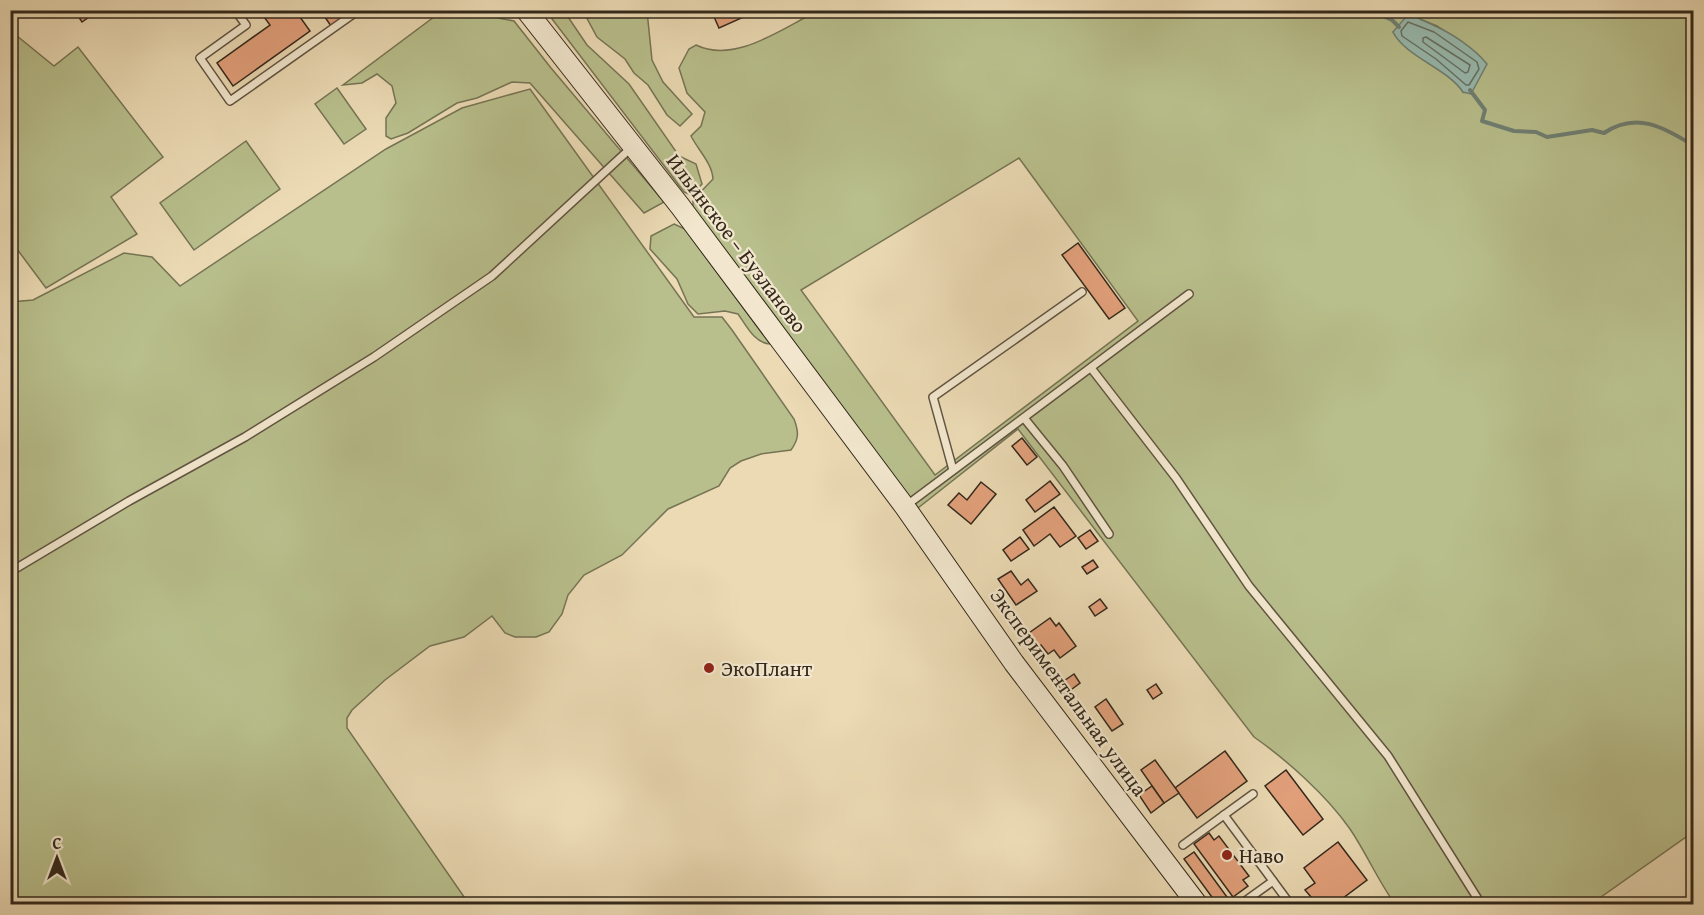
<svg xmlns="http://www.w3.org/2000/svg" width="1704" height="915" font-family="'Gentium Book Plus',serif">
	<rect width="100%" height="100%" fill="#ebdab4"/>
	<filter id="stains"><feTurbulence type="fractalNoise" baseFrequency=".00333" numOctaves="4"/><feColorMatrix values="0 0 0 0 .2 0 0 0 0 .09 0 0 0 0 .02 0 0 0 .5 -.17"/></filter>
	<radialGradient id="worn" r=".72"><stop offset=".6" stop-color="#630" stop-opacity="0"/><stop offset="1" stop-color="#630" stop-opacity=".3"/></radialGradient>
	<g fill="#b8bf8c" stroke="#767454" stroke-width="1.5" fill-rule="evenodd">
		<path d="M442,11h49l7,7 16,3 37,47 113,134 -20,11 -114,-130 -18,-1 -35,16 -20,5 -49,30 -17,6 -5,-3v-18l10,-15 -4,-17 -15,-12 -15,9 -19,2z"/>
		<path d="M546,11h18l23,34 42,39 50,72 17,8 6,20 -11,11 -7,-3z"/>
		<path d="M583,11h64l5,49 11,22 29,32 -12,12 -13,-11 -19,-30 -14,-12 -9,-14 -28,-22z"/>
		<path d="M809,11h884v821l-102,72h-196c-17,-23 -28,-50 -45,-75 -23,-33 -63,-69 -96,-92l-236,-308 -100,79 -225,-297v-11l20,-21c-1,-16 -15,-29 -22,-43l10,-10 4,-14 -18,-19 -8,-25 10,-19 7,-4c37,18 81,-13 114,-30zM1415,17l22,9 39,27 -13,39c-16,-24 -57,-35 -70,-60zM1019,158l119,163 -203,154 -134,-185z"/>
		<path d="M11,31l43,35 24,-19 85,110 -52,40 26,37 -91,54 -35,-47z"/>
		<path d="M337,88l29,41 -22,15 -29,-40z"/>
		<path d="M530,89l164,228h28l10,13 62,89c5,13 5,20 -3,31l-30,4 -20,7 -11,7 -11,18 -51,23 -46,46 -38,20 -16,20 -6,19 -13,18 -13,5h-21l-10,-4 -13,-17 -28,21 -34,9 -45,34 -33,30 -5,8v10l122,176h-458v-602l22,-2 91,-47 28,4 28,29 206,-137 76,-41z"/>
		<path d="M246,141l34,48 -86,61 -34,-47z"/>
		<path d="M674,224l11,5 85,115c-16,-1 -24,-19 -32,-30l-13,-3 -27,3 -10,-10 -11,-25 -27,-30 1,-13z"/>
	</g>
	<path fill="#98baaf" stroke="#708074" stroke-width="1.5" d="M1411,11c6,9 15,10 24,15 18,8 40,23 52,38l-16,30 -8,-2c-16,-24 -57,-35 -70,-60z"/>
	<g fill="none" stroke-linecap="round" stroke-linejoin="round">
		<g stroke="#667165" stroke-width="1.5">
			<path d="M1408,22l26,10 43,30 2,7 -10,16h-3l-30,-26 -34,-23 -1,-5z"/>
			<path d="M1426,37l44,28 -2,7 -3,1 -42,-31v-4z"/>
		</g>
		<g stroke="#708074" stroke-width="4">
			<path d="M1370,10l22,10 7,7"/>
			<path d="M1470,90l15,20 -3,11 32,10 22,1 11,5 45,-7 12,3c32,-22 60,-6 90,13"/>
		</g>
	</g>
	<g fill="#e3a17c" stroke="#33281b" stroke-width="1.5">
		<path d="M74,10h25l-17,12z"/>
		<path d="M259,10h36l15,21 -77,55 -16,-23 53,-38z"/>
		<path d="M320,10h30l1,2 -20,14z"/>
		<path d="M711,10h32l3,6 -27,12z"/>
		<path d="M1078,243l47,65 -16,11 -47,-64z"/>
		<path d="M1022,438l15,19 -10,8 -15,-19z"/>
		<path d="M1050,481l10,13 -25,18 -9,-12z"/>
		<path d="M981,482l15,12 -25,30 -23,-19 11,-12 8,7z"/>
		<path d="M1054,507l22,29 -16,11 -10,-13 -16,12 -11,-16z"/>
		<path d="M1090,530l8,11 -12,8 -8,-11z"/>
		<path d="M1020,537l9,12 -18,12 -8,-11z"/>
		<path d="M1093,560l5,7 -11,7 -5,-7z"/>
		<path d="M1011,571l10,14 7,-6 9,12 -21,14 -18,-26z"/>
		<path d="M1100,599l7,9 -12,8 -6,-9z"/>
		<path d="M1050,618l6,8 3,-3 17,23 -16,12 -6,-8 -6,4 -7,-9 -10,7 -9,-14z"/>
		<path d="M1074,674l6,9 -16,12 -6,-10z"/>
		<path d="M1156,684l6,9 -9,6 -6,-9z"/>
		<path d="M1106,699l17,25 -11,7 -17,-24z"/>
		<path d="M1225,751l22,30 -50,37 -22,-30z"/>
		<path d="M1155,760l24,33 -15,10 -23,-33z"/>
		<path d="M1286,770l37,49 -20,16 -38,-49z"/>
		<path d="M1152,786l12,17 -13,10 -12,-18z"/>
		<path d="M1209,833l5,7 5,-4 30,40 -6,4 5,6 -15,11 -39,-53z"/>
		<path d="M1338,842l29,38 -32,24h-18l-12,-14 10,-7 -11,-15z"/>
		<path d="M1194,852l33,45 -10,7 -33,-45z"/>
	</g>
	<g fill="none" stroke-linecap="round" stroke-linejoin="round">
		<defs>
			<g id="lane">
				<path d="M235,10l11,15 -46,33 30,43 129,-91"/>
				<path d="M1091,368l85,110 73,108 139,170 93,148"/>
				<path d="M1024,418l39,48 46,68"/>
				<path d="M953,470l-20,-73 149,-105"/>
				<path d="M907,505l282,-211"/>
				<path d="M10,572l119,-71 116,-64 129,-80 118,-81 141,-130"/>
				<path d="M1224,815l29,-21"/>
				<path d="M1183,845l41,-30 49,66 -32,23"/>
				<path d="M1273,881l17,23"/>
			</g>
			<path id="secondary" d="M526,10l154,196 225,301 109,156 183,241"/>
		</defs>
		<use href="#lane" stroke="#615441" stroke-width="10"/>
		<use href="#secondary" stroke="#33281b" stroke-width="22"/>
		<use href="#lane" stroke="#f2e7ce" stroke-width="7"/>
		<use href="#secondary" stroke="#f2e7ce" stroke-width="20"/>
	</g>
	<g fill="#8f2418" stroke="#f2e7ce" stroke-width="2">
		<circle cx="709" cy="668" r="6"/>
		<circle cx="1227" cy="855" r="6"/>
	</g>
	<g text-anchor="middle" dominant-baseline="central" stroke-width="4.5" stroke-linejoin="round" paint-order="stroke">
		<g font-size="21" fill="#33281b" stroke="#f2e7ce">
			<text transform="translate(737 243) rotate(53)">Ильинское – Бузланово</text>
			<text transform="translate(1069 692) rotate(54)">Экспериментальная улица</text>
		</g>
		<g font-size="21" fill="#33281b" stroke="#f2e7ce" text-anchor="start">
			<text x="721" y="668">ЭкоПлант</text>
			<text x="1239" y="855">Наво</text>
		</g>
	</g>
	<rect width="1704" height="915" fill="none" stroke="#ebdab4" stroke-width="36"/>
	<rect x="12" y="12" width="1680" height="891" fill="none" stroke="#33281b" stroke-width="3"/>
	<rect x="18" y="18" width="1668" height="879" fill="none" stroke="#33281b" stroke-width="1.5"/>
	<g transform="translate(57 858)" stroke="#f2e7ce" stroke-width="4.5" paint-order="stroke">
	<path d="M0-4.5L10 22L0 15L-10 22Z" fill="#33281b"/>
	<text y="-9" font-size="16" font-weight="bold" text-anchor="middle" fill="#33281b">С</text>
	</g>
	<rect width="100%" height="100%" filter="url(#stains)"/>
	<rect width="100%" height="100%" fill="url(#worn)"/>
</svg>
